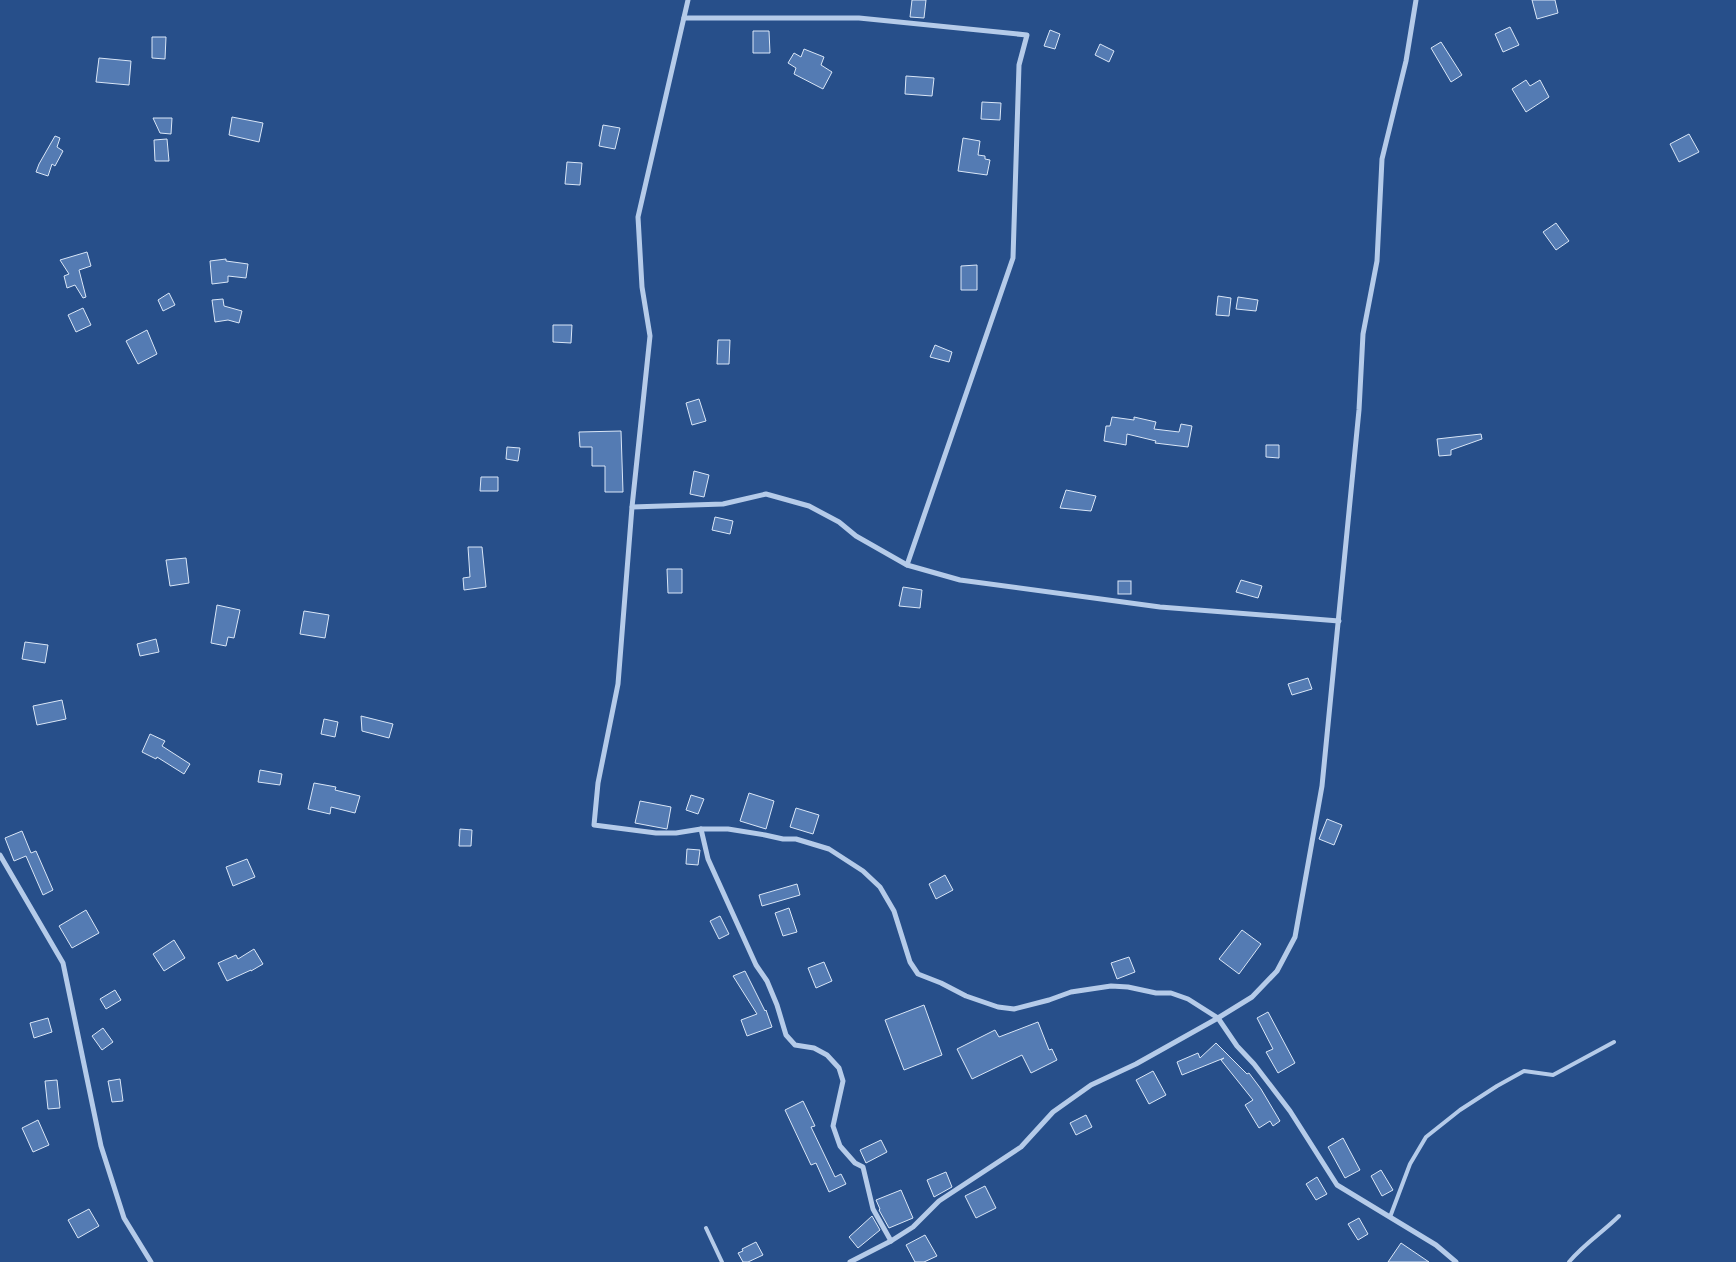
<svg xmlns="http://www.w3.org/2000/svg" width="1736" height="1262" viewBox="0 0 1736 1262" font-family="Overpass,sans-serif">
<rect width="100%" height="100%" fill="#274f8a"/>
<g fill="#547bb3" stroke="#d9e6f7">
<polygon points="912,0 926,0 924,18 910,17"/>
<polygon points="1532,0 1555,0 1558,13 1537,19"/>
<polygon points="1510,27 1519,45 1503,52 1495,34"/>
<polygon points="1050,30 1060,34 1055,49 1044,46"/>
<polygon points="753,31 769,31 770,53 753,53"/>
<polygon points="152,37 166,37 165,59 152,58"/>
<polygon points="1441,42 1462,75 1451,82 1431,48"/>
<polygon points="1100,44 1114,51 1109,62 1095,55"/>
<polygon points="804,49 824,57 821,65 832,72 823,89 794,74 796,68 788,63 794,53 801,57"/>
<polygon points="99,58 131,61 129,85 96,82"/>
<polygon points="906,76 934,78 932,96 905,94"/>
<polygon points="1526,80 1530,86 1540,80 1549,97 1526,112 1512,89"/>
<polygon points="982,102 1001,103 1000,120 981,119"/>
<polygon points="232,117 263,123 259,142 229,135"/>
<polygon points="153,118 172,118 171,134 160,133"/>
<polygon points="603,125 620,128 615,149 599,146"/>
<polygon points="1689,134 1699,152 1679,162 1670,144"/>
<polygon points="55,136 60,138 57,147 63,151 55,166 52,164 48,176 36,172 39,164"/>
<polygon points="963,138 980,141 978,155 985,156 985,159 990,160 987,175 958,171"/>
<polygon points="167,139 169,161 155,161 154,140"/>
<polygon points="567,162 582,163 580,185 565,184"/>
<polygon points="1556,223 1569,241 1556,250 1543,232"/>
<polygon points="87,252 91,266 79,270 86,297 83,298 75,285 67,288 64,276 69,274 60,260"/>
<polygon points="226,259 226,261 248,264 246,278 228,276 228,282 212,284 210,261"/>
<polygon points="977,265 977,290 961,290 961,266"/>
<polygon points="169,293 175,305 163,311 158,300"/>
<polygon points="1218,296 1231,298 1229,316 1216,315"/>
<polygon points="1238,297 1258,300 1256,311 1236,309"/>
<polygon points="223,299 224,306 242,311 239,323 228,320 215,322 212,300"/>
<polygon points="83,308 91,325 76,332 68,315"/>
<polygon points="553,325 572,325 571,343 553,342"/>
<polygon points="147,330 157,354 138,364 126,341"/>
<polygon points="718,340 730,340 729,364 717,364"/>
<polygon points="935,345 952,352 949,362 930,357"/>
<polygon points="699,399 706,421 692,425 686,403"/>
<polygon points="1112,417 1134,420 1134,417 1156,422 1154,429 1179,432 1181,424 1192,426 1188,447 1155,443 1156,441 1127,434 1126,445 1104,441 1106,426 1110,426"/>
<polygon points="621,431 623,492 605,492 605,466 592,466 592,447 580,447 579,432"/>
<polygon points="1481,434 1482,439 1451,450 1451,455 1439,456 1437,439"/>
<polygon points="1266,445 1279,445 1279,458 1266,457"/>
<polygon points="507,447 520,448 518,461 506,459"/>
<polygon points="694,471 709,475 704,497 690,494"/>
<polygon points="481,477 498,477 498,491 480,491"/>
<polygon points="1066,490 1096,496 1091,511 1060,508"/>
<polygon points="715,517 733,521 730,534 712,530"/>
<polygon points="468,547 482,547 486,587 464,590 463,578 470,577"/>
<polygon points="186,558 189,583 170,586 166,560"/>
<polygon points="667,569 682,569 682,593 668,593"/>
<polygon points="1241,580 1262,586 1258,598 1236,592"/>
<rect x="1118" y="581" width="13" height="13"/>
<polygon points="903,587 922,590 920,608 899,606"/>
<polygon points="217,605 240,610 234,638 228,637 226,646 211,643"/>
<polygon points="304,611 329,615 325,638 300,634"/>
<polygon points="156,639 159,652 140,656 137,644"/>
<polygon points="25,642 48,645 45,663 22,659"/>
<polygon points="1308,678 1312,689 1292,695 1288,684"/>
<polygon points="62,700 66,719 37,725 33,706"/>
<polygon points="361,716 393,724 389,738 362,731"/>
<polygon points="324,719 338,722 335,737 321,734"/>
<polygon points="150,734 165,741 162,746 190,764 184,774 157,757 156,759 142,752"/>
<polygon points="260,770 282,774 280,785 258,782"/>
<polygon points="314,783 336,787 335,790 360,796 355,813 331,807 330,814 308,809"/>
<polygon points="749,793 774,801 766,829 740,821"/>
<polygon points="691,795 704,799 698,814 686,810"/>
<polygon points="640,801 671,807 667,829 635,823"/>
<polygon points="796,808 819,815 813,834 790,827"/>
<polygon points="1327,819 1342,825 1334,845 1319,839"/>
<polygon points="460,829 472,830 471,846 459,846"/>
<polygon points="22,831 31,853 36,851 53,890 43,895 26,856 14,861 5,838"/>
<polygon points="687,849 700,850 698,865 686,864"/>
<polygon points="247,859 255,877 233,886 226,867"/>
<polygon points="945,875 953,890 936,899 929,884"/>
<polygon points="797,884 800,895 762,906 759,895"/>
<polygon points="789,908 797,932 783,936 775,913"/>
<polygon points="86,910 99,933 72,948 59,926"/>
<polygon points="720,916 729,934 719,939 710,921"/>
<polygon points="1242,930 1261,944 1239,974 1219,959"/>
<polygon points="174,940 185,958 164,971 153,954"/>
<polygon points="254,949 263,964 251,971 251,970 227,981 218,963 236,955 238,959"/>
<polygon points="1129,957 1135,972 1117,979 1111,963"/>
<polygon points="824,962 832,981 816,988 808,968"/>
<polygon points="745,971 765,1011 766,1010 772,1027 747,1036 741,1020 757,1014 733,976"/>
<polygon points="115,990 121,1000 106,1009 100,999"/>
<polygon points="924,1005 942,1055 904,1070 885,1020"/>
<polygon points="1268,1012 1295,1063 1278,1073 1266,1052 1273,1049 1257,1018"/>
<polygon points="48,1018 52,1032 34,1038 30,1023"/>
<polygon points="1038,1022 1049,1050 1052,1049 1057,1060 1031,1073 1022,1055 972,1079 957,1049 995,1030 999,1037"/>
<polygon points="103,1028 113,1042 102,1050 92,1036"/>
<polygon points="1216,1043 1247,1074 1249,1073 1261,1089 1280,1121 1273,1126 1270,1121 1259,1128 1245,1105 1253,1100 1221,1060 1224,1058 1182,1075 1177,1062 1198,1053 1200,1058"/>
<polygon points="1153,1071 1166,1095 1149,1104 1136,1080"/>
<polygon points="120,1079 123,1101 112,1102 108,1081"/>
<polygon points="57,1080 60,1108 48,1109 45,1081"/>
<polygon points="803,1101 815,1126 811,1127 835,1177 841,1174 846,1184 829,1192 816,1163 811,1165 785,1110"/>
<polygon points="1086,1115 1092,1127 1076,1135 1070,1123"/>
<polygon points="38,1120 49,1145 33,1152 22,1128"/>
<polygon points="1343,1138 1360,1170 1345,1178 1328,1147"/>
<polygon points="881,1140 887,1152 866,1163 860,1150"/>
<polygon points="1381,1170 1393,1190 1382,1196 1371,1176"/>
<polygon points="946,1172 952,1187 934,1197 927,1180"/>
<polygon points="1317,1177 1327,1194 1316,1200 1306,1184"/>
<polygon points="985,1186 996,1208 976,1218 965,1196"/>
<polygon points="901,1190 913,1218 889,1228 879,1210 880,1209 876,1200"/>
<polygon points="89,1209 99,1226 78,1238 68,1220"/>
<polygon points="872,1216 880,1230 858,1248 849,1237"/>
<polygon points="1359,1218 1368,1234 1358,1240 1348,1224"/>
<polygon points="925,1235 937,1256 924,1262 915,1262 906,1245"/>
<polygon points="756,1242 763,1255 748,1262 743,1262 738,1253 743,1251 742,1249"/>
<polygon points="1401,1243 1429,1262 1388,1262"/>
</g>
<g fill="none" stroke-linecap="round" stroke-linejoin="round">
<g stroke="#b5cbe9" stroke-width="4">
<polyline points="1390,1217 1410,1164 1426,1137 1460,1110 1497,1086 1524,1071 1553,1075 1614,1042"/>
<polyline points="706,1228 722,1262"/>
<path d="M1569,1262c15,-18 34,-30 50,-46"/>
</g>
<g stroke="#b5cbe9" stroke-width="5">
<polyline points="688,0 638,217 642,287 650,336 632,507 618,684 598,783 594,825 656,833 676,833 701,829 728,829 765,835 783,839 796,839 829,849 863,871 880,887 894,911 910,962 918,974 941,983 966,996 998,1007 1014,1009 1049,1000 1071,992 1111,986 1128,987 1156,993 1171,993 1188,999 1218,1018 1237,1046 1254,1064 1290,1111 1337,1185 1436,1245 1456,1262"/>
<polyline points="684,18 859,18 1027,35 1019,65 1013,258 907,565"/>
<polyline points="632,507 723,504 766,494 809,506 839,522 856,536 907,565 960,580 1160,607 1339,621"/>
<polyline points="701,829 708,859 756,965 767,981 777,1005 786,1035 795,1045 814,1048 827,1055 839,1068 843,1081 833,1126 840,1146 855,1163 863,1167 873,1209 891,1241"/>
<polyline points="0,855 63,963 101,1146 124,1218 151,1262"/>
<polyline points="850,1262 891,1241 913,1227 939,1201 1021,1147 1053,1112 1091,1085 1136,1064 1218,1018 1252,997 1277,971 1295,937 1322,786 1359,410 1363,334 1377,261 1382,159 1406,61 1416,0"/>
</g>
</g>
</svg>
